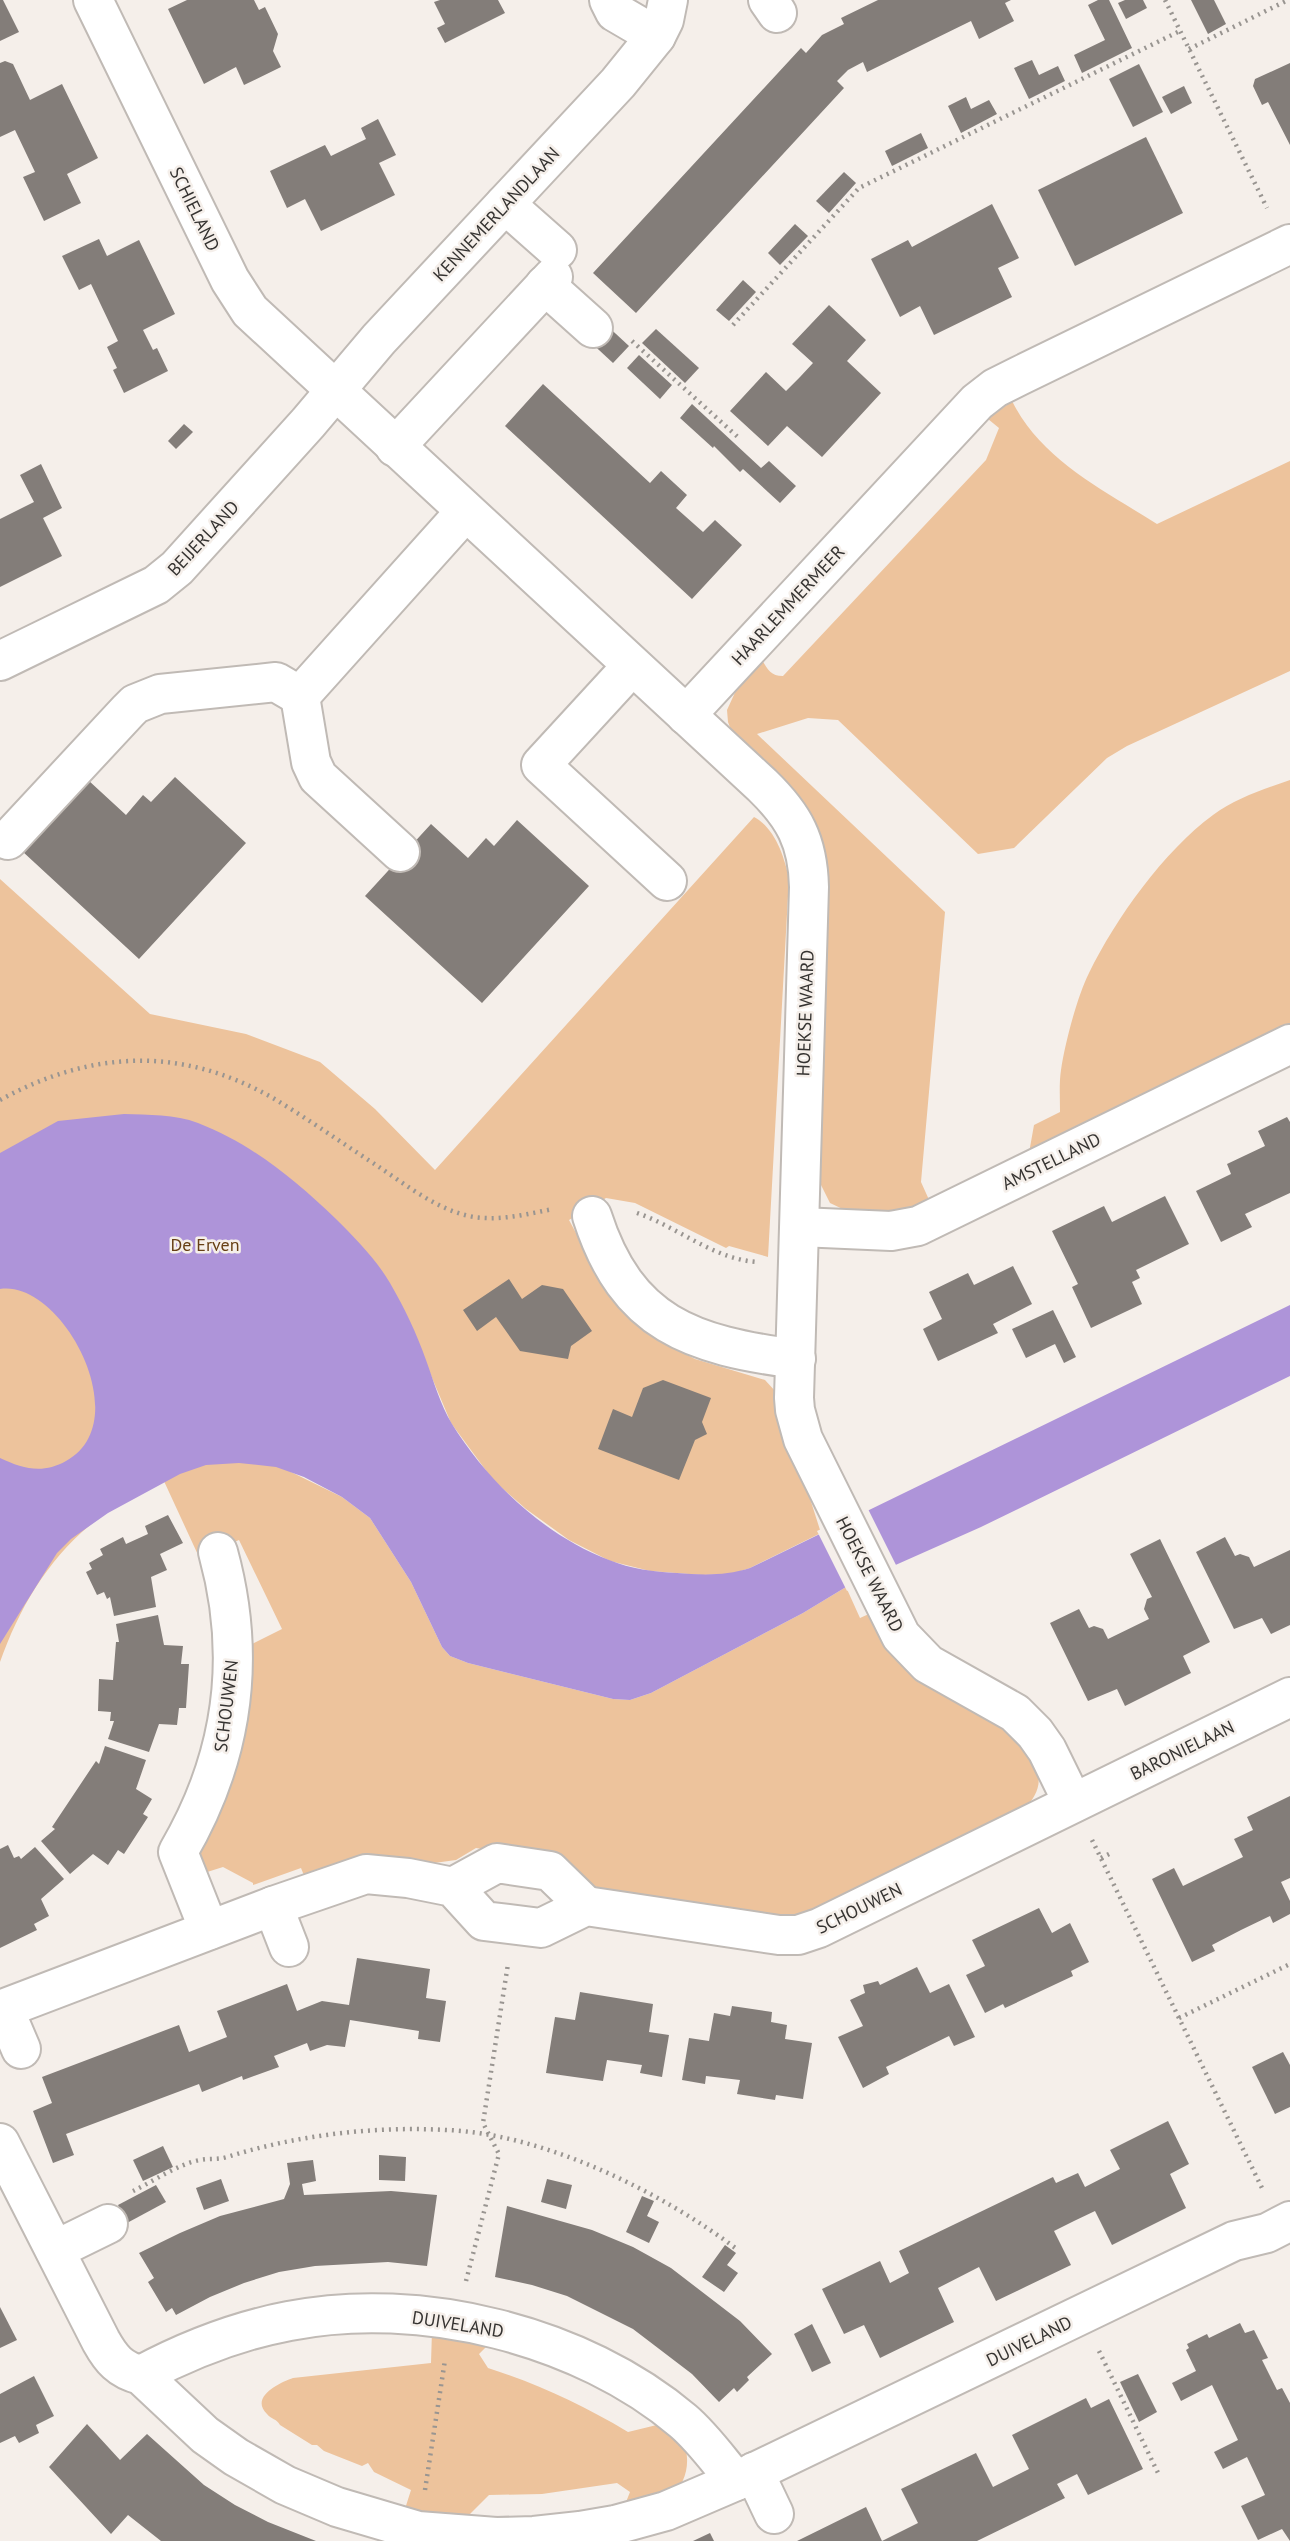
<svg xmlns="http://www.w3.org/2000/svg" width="1290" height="2541" viewBox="0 0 1290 2541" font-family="'PT Sans',sans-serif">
<rect width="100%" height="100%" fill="#f5efea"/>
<g fill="#edc39c">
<path d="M1012,401c29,59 93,90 145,123l133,-63v210l-163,75 -20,12 -93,90 -36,6 -140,-134 -30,-2 -51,16 188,178 -24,270 9,20 -21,10 -58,1 -21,-10 -11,-22 -1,-347 -7,-19 -79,-82 -4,-11 -1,-12 11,-24 24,-26c6,10 9,16 21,16l203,-216 13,-32 -11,-9z"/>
<path d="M1290,780v245l-261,128 5,-28 26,-13c0,-14 -1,-29 1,-42 4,-27 16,-73 28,-97 27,-55 75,-122 124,-158 23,-17 51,-26 77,-35z"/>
<path d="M754,817c21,11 30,39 35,61l-21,379 -39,-11 -3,2 -91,-45 -29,-5 -37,22 27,50 30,44 32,26 37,19 70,21 11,12 45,141 -71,35 -18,6 -30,1 -52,-4 -40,-10 -41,-21 -43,-31 -33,-29 -42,-57 -45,-107 -117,155 53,26 28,21 41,64 31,65 8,9 18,7 145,36 17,1 21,-7 152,-80 43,-26 14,31 11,-5c37,32 156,119 167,161 3,13 -4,25 -13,34l-218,108 -15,3 -187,-28 -12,-6 -29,-23 -88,-14 -20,12 -22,3 -18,-1 -111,16 -4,-10 -48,17v-2l-30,-16 -19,6 -5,-22 49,-205 34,-17 -43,-89 -40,17 -36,-78c-24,15 -52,28 -73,46 -44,37 -71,84 -90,137v-783l150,135 96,20 74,28 55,47 60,61z"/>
<path d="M432,2331l57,13 -10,10 9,14c52,17 93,36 140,64l37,-9c5,5 12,10 16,16 11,15 7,47 -11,55 -12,6 -31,6 -44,8l4,-10 -13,-9 -75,11 -53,1 -27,27 -58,-10 7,-22 -37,-18 -6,-9 -6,3 -38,-15 -7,-6h-5l-32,-20c-4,-7 -8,-5 -13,-11 -18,-17 14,-32 26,-36l138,-15z"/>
</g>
<path fill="#ae94d9" d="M124,1114c24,1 51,0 74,9 54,21 96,56 138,96 19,19 40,40 54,64 14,24 27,51 36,77 8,22 14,44 26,64 36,58 92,111 157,136 22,9 45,12 68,13 25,2 48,3 73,-5l540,-263v71l-309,151 -135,60 -43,26 -152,80 -21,7 -17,-1 -145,-36 -18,-7 -8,-9 -31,-65 -41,-64 -28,-21 -38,-20 -28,-10 -37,-4 -33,2 -26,9 -72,39 -37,26 -14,14 -57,91v-186c23,11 43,16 66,3 72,-39 -4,-182 -66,-172v-136l58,-32z"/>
<polygon fill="#f5efea" points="867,1507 897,1567 847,1591 817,1531"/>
<g fill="#837d79">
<polygon points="0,0 3,0 19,32 0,41"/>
<polygon points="187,0 254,0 259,10 265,7 278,34 273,51 281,67 244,85 236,67 204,84 168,9"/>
<polygon points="440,0 498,0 505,13 445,43 437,28 445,24 434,2"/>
<polygon points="878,0 1011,0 1005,3 1014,21 979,39 971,21 867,72 863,62 848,70 837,81 844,88 636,313 593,273 801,48 806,53 822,35 844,24 841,18"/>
<polygon points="1098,0 1109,0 1132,48 1082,73 1074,55 1105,40 1088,5"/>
<polygon points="1125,0 1143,0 1147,8 1126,19 1118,3"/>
<polygon points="1191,0 1214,0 1226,24 1208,34"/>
<polygon points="1032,60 1039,75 1058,66 1065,81 1029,99 1014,68"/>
<polygon points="5,61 13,64 30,100 62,84 98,158 67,174 81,203 44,221 23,177 35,172 15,130 0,137 0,63"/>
<polygon points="1290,63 1290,145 1268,102 1262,105 1253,86 1255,79"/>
<polygon points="1139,64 1163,112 1133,127 1109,79"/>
<polygon points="1184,86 1192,103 1171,114 1162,97"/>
<polygon points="966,97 971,109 989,100 997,114 961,133 948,106"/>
<polygon points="378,119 396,155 379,163 395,195 321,231 305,199 287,208 270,171 325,145 331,156 366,139 361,128"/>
<polygon points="921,133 928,148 892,166 885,151"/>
<polygon points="1146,137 1183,213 1075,266 1038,190"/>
<polygon points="844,172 856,183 829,213 816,201"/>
<polygon points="992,204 1019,258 998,268 1012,297 934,335 920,306 900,317 871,259 908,240 912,247"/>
<polygon points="795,224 808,236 780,265 768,253"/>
<polygon points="99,239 107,256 139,240 175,314 143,330 153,350 157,348 168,371 124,393 113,370 117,368 107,347 118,341 91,284 79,290 62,256"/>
<polygon points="743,280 756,292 729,321 716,310"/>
<polygon points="829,305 866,340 847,361 881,393 822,457 787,426 768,446 730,411 766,372 786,391 800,377 813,363 792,344"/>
<polygon points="602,321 629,346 613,363 586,338"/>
<polygon points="656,329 699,368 685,383 642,343"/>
<polygon points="639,355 672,385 660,399 627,368"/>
<polygon points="543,384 650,483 661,471 687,495 676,508 703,532 715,520 742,545 692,599 505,426"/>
<polygon points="692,404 761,468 769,461 796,486 780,503 743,469 740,472 714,446 713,448 680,418"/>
<polygon points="184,424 193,432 176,449 168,441"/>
<polygon points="41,464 62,508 43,518 62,556 0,587 0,519 34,502 20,475"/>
<polygon points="175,777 246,843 139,959 22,851 88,780 126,815 143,795 151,802"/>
<polygon points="517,820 589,886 482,1003 365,896 431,824 468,858 486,838 494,846"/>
<polygon points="1287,1117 1290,1122 1290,1193 1245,1214 1252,1227 1221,1242 1196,1191 1231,1174 1227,1164 1265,1146 1258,1131"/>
<polygon points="1165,1196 1189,1244 1136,1270 1140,1278 1132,1282 1142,1304 1091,1328 1072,1287 1078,1284 1052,1231 1104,1206 1112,1222"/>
<polygon points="1013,1266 1032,1304 993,1324 998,1333 938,1361 923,1329 942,1319 929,1292 968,1273 974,1285"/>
<polygon points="509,1279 522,1299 542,1285 563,1289 592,1331 571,1346 568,1359 520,1351 496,1317 477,1331 463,1310"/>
<polygon points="1053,1310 1076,1357 1064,1363 1055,1344 1026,1358 1012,1329"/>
<polygon points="663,1380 711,1398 702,1422 707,1434 695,1440 679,1480 598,1449 613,1409 632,1417 643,1388"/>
<polygon points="168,1515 183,1543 160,1554 167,1570 151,1577 156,1607 114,1616 110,1597 107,1599 104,1592 97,1595 86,1572 92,1569 89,1563 103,1555 100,1549 123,1537 126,1544 148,1534 145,1526"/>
<polygon points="1225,1537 1235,1556 1240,1554 1249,1557 1254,1567 1290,1550 1290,1625 1271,1634 1262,1618 1234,1629 1196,1552"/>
<polygon points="1160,1539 1210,1642 1183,1656 1191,1673 1125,1706 1117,1689 1088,1701 1050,1623 1079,1609 1089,1628 1094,1626 1103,1629 1108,1639 1149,1619 1144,1609 1147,1599 1152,1597 1130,1554"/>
<polygon points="158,1615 164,1645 183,1646 181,1664 189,1664 186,1708 179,1708 177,1725 159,1724 149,1752 108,1739 114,1721 110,1721 111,1712 98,1711 99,1679 113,1680 116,1642 119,1642 116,1624"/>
<polygon points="105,1746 146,1760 136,1789 152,1799 143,1814 148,1817 124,1854 118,1850 108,1865 93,1854 70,1874 41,1841 55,1829 52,1827 96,1761 99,1764"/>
<polygon points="1290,1796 1290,1878 1281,1882 1290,1901 1290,1914 1273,1923 1270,1916 1241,1930 1212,1945 1215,1951 1192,1962 1152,1879 1174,1868 1183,1886 1243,1857 1234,1839 1253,1830 1247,1817"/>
<polygon points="8,1845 14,1858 19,1856 21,1859 35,1847 64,1879 41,1899 49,1916 34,1924 37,1930 0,1948 0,1849"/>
<polygon points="1039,1908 1052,1933 1070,1923 1089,1962 1071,1971 1073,1976 1005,2008 1003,2004 985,2013 966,1975 985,1966 972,1940"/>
<polygon points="357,1958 430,1969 426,1998 446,2001 440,2042 418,2039 419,2031 350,2020 345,2047 327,2045 310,2051 307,2043 274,2056 279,2067 243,2080 242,2076 202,2092 199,2084 66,2134 74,2155 53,2163 33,2111 52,2103 42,2077 179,2025 189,2052 227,2037 217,2011 287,1984 297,2011 322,2001 349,2005"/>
<polygon points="917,1967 930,1993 949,1984 975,2037 954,2046 949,2036 886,2067 889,2074 863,2088 838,2037 863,2026 850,2000 865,1993 863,1985 878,1981 880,1985"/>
<polygon points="580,1992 653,2004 649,2032 669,2035 662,2077 640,2073 642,2065 607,2060 603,2081 546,2073 555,2017 575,2020"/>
<polygon points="732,2006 772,2012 771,2022 787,2025 785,2039 812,2043 803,2099 776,2095 775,2100 737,2094 740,2080 706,2076 705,2084 682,2080 689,2038 709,2041 714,2013 730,2016"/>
<polygon points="1283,2052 1290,2065 1290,2107 1275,2114 1252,2067"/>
<polygon points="1168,2121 1189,2164 1170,2174 1186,2208 1112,2245 1095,2211 1074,2221 1054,2231 1071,2265 996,2301 979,2267 938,2288 954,2322 880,2358 864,2325 844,2334 822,2289 880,2261 890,2283 909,2273 899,2251 1053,2177 1056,2183 1078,2173 1085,2187 1120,2169 1110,2150"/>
<polygon points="163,2146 173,2167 143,2181 133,2160"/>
<polygon points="379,2155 406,2157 405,2181 379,2180"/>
<polygon points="313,2160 316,2181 302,2184 304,2195 391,2191 437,2195 427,2266 388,2262 315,2266 279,2272 244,2283 210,2297 176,2315 172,2308 166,2312 148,2282 154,2278 139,2253 180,2233 220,2216 284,2199 290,2184 287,2163"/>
<polygon points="221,2179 229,2201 204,2210 196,2188"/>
<polygon points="547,2179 572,2185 566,2209 541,2202"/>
<polygon points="156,2185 166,2202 127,2223 118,2205"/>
<polygon points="642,2196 654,2201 647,2216 659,2222 649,2243 626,2232"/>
<polygon points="507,2206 592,2230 633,2247 671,2268 740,2321 772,2354 747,2377 749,2380 737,2392 734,2388 719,2402 692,2374 633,2329 567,2296 532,2285 495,2277"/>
<polygon points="725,2245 736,2253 727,2265 738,2273 724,2292 702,2277"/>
<polygon points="0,2307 17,2340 0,2348"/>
<polygon points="1240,2323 1245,2333 1254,2330 1268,2358 1262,2360 1277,2390 1282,2388 1290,2403 1290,2541 1282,2529 1258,2540 1241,2506 1265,2495 1247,2457 1223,2469 1214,2452 1238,2440 1212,2385 1181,2401 1172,2383 1196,2371 1186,2350 1189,2348 1187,2344 1207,2334 1209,2338"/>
<polygon points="812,2324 831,2363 812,2372 794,2334"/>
<polygon points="1138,2374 1157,2412 1139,2422 1120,2382"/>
<polygon points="34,2376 54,2416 36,2425 39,2433 19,2443 15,2436 0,2443 0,2394"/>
<polygon points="1086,2398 1091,2408 1109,2399 1143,2469 1088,2495 1077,2474 1057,2484 1065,2498 977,2541 797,2541 866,2507 882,2541 918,2523 901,2489 976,2453 993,2487 1029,2469 1012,2435"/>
<polygon points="87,2424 120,2460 147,2434 204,2485 235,2505 268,2522 316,2541 161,2541 128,2515 111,2534 49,2467"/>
<polygon points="710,2533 714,2541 693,2541"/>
</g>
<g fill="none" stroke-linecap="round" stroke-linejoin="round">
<g stroke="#c0bab5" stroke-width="42">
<g id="minor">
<path d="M93,0l137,280 20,31 512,474c32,31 46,56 47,102l-15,511 1,12 8,29 98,197 27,28 87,49 20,20 12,17 26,53"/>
<polyline points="609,0 615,12 656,36"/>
<polyline points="768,0 777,13"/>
<polyline points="505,204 557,250"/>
<polyline points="545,285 593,328"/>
<polyline points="395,447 553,277"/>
<polyline points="0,661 156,585 177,568 308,423 379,339 618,83 656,36 664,20 668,0"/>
<polyline points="632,666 541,765 667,881"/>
<polyline points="300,696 311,762 318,777 400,852"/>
<polyline points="686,715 977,402 995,388 1019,376 1290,244"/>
<polyline points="8,840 128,711 135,704 160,694 276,682 300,696 465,512"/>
<path d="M592,1216c35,109 100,129 204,143"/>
<polyline points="800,1227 891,1231 918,1226 1290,1044"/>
<polyline points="453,1887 497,1863 550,1871 586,1906"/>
<polyline points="273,1906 289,1947"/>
<path d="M209,1930l-31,-78c55,-94 69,-195 40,-300"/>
<polyline points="4,2009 21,2049"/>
<polyline points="0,2010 273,1906 366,1874 408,1878 453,1887 484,1921 541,1928 586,1906 779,1935 798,1935 819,1928 1290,1697"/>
<path d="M0,2143l101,198c10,18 19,29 40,34l64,60 31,22 49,28 52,22 81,24 78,6 38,-1 46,-5 35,-6 51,-14 70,-30 498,-240 33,-8 23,-12"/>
<polyline points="55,2250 108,2224"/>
<path d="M141,2375c47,-25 95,-44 148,-54 131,-26 293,14 394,100 20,17 36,40 53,60"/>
<polyline points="754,2472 774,2514"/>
</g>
</g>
<g stroke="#999591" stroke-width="4.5" stroke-dasharray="2 5" stroke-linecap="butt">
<polyline points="1165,0 1267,208"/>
<polyline points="1189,49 1288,0"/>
<polyline points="733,325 859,188 1180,31"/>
<polyline points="632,341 740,439"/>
<path d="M0,1100c92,-50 181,-54 273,-2 35,21 69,45 103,67 29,19 62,46 98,52 27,4 53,-3 79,-8"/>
<path d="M637,1213c41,14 76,46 120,49"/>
<polyline points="1092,1840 1262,2188"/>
<polyline points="1101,1858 1111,1853"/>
<polyline points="1179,2018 1290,1964"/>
<path d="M133,2191c21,-10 45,-27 67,-31 10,-2 17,0 27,-3 71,-22 145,-31 220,-27 97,4 215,62 291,120"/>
<polyline points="466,2281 499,2154 483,2123 508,1964"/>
<polyline points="1099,2351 1160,2477"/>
<polyline points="425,2490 445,2360"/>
</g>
<use href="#minor" stroke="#fff" stroke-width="38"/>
</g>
<g text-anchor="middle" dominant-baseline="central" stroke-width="5" stroke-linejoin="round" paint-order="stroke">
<g font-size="18" fill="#353331" stroke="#f5efea">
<text transform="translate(195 209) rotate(64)">SCHIELAND</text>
<text transform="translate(496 214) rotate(-47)">KENNEMERLANDLAAN</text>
<text transform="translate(203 538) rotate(-47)">BEIJERLAND</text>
<text transform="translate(788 605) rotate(-47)">HAARLEMMERMEER</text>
<text transform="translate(805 1013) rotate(-88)">HOEKSE WAARD</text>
<text transform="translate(1051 1161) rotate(-26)">AMSTELLAND</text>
<text transform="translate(870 1574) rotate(63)">HOEKSE WAARD</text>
<text transform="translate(226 1706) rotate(-83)">SCHOUWEN</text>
<text transform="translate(1182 1750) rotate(-26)">BARONIELAAN</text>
<text transform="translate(859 1908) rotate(-26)">SCHOUWEN</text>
<text transform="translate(458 2324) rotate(9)">DUIVELAND</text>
<text transform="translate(1029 2341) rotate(-26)">DUIVELAND</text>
</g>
<g font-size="18" fill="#673f14" stroke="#f5efea">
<text x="205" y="1244">De Erven</text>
</g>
</g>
</svg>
